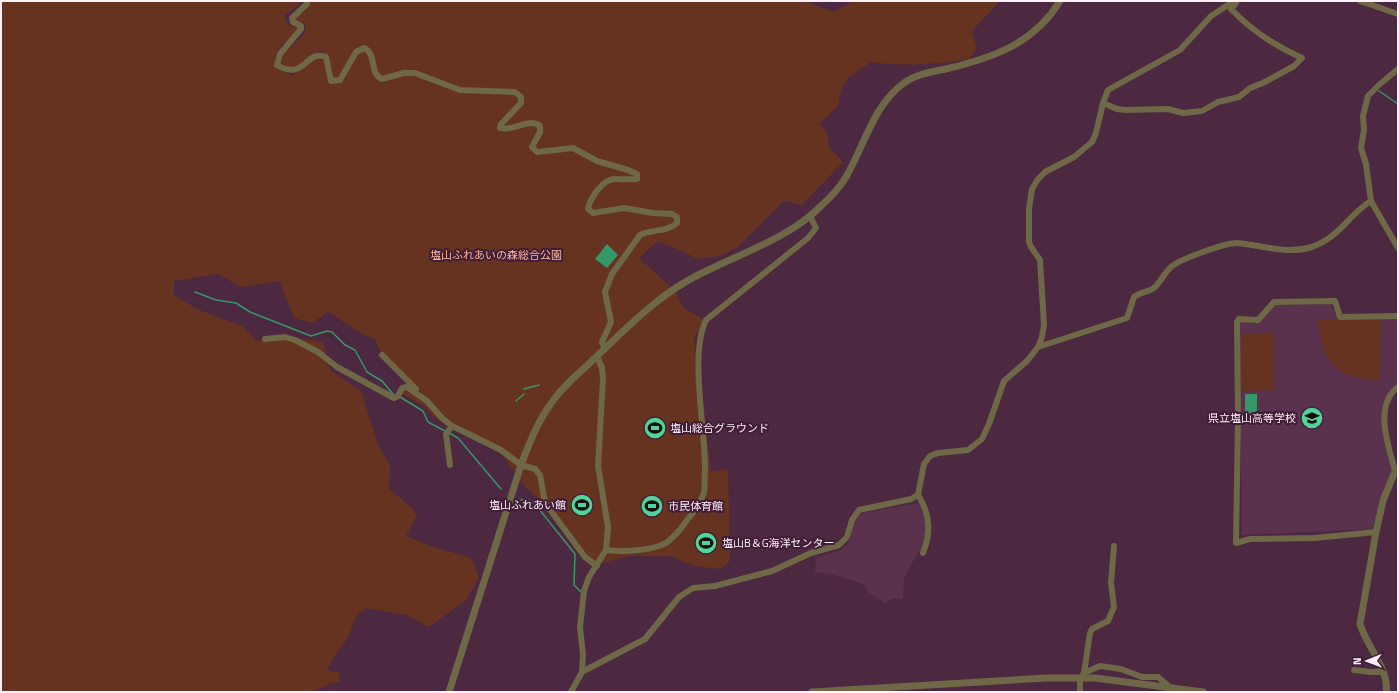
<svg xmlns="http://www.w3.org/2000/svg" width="1399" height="693" viewBox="0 0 1399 693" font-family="'Titillium Web','Noto Sans JP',sans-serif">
<rect width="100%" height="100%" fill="#4c2841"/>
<g fill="#5b324e">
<polygon points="1330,304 1339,320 1398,318 1398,380 1383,403 1384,433 1392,467 1372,529 1242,535 1239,325 1240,322 1259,322 1272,306 1276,305"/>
<polygon points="919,503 926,518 925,536 922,548 916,556 904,578 903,600 893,598 885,603 868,592 863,584 835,575 815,572 816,557 839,551 844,547 849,542 853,525 860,515 867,512"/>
</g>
<g fill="#663320">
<path d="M1,1h298v4l-14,10v6l4,4 10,4c-6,6 -17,15 -21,21 -8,12 1,23 14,25l22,-16 7,-2 3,5 4,-6 -6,-5 -6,1 -23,17 -11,-5 1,-10 22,-21v-10l-10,-2 -1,-3 14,-17h497l29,11 19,-11h147l-28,30 5,17 -7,11c-33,5 -66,8 -99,3l-22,15 -8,13 -3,16 -18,17 7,11 3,14 13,14 -41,43 -18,-4 -46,46 -18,9 -22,3 -27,-13 -14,-4 -18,16 37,34 7,15 21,13 -10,18 17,134 17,-3 2,92 -10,8 -25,-3 -25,-10h-41l-26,7 -18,-6 -41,-54 -19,-16 -22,-31 -52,-34 -69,-67 -7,-16 -11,-4 -36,-23 -16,11 -18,-5 -15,-37 -38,6 -23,-13 -44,7v14l25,15 43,16 15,15 22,-6 44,7 7,28 31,21 17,53 12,21 -1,24 21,17 7,9 -11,21 22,9 43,13 8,19 -12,22 -38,28 -22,-12 -41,-7c-17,12 -10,17 -19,31 -8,12 -15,18 -20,32l12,1 1,10 -9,1 -17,9h-313z"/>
<path d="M1381,319l-1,61c-41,0 -60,-19 -62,-60z"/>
<polygon points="1241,334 1273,334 1273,390 1241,391"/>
<polygon points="402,388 413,391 450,428 434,417 425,407 400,392"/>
</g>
<g fill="#36976a">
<polygon points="607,244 618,255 607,268 595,259"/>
<rect x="1245" y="394" width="12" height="20"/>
</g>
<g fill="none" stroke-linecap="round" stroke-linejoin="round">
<g stroke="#36976a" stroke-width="1.5">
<polyline points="1379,91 1398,104"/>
<polyline points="195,292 216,300 236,303 250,312 311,336 327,331 332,332 345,345 355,350 367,372 382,381 393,394"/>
<polyline points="524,389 539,385"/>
<polyline points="400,397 423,411 428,422 445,431"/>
<polyline points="516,401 524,394"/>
<polyline points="449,433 458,438 501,489"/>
<polyline points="521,500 526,499 535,504 575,554 574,585 582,593"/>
</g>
<g stroke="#6e6846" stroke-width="6">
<path d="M307,1v3l-15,14 1,4 8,4v3l-21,25 -3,11c28,17 29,-17 49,-8l5,24 9,-1 16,-28 8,-4c13,5 5,26 18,31l22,-6h11l45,17 55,2 6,5v6l-20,21 -1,4c13,4 28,-11 40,-2v6l-8,15 5,5 36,-4 24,13 31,9 9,4v5c-22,2 -26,-6 -41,13 -4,6 -7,10 -8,17l5,4 31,-5 29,5 19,1 5,3v6c-9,9 -25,6 -37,12l-28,39 -7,18 6,30 -9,20 3,7"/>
<polyline points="1360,1 1398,14"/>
<polyline points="1398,69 1380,84 1368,96 1363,116 1364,130 1361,148 1366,164 1371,201 1398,248"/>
<path d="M1103,103l14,6 8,1 43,-1 15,4 19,-2 16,-9 21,-5 11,-9 13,-5 31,-17 8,-8c-27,-12 -50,-27 -71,-49l5,-6"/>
<polyline points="265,339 285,337 295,340 318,352 337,367 394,398 398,396 402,388 407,387 427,401 442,418 452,426 501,450 521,465 535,469 540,475 545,503 585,557 597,566"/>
<path d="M1038,347l89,-29 7,-21c6,-5 14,-5 20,-9 7,-6 10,-15 17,-21 9,-8 54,-24 66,-24 26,2 48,12 75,4 28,-10 36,-32 59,-46"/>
<polyline points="382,355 416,389"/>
<polyline points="450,465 446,434 452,426"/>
<path d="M1395,471c-6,-24 -22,-65 3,-84"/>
<path d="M918,495c12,18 13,38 5,58"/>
<polyline points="1376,532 1315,538 1250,539 1236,543 1238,419 1237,322 1239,319 1258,320 1274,302 1335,301 1340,317 1398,316"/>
<path d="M606,550c16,2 46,1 60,-7 7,-5 14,-13 19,-20 6,-8 15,-18 18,-28 3,-6 1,-17 2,-24 1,-40 -16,-117 1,-151l102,-82 8,-10 -6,-12"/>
<polyline points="1354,670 1371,672 1384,672"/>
<polyline points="582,672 645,639 679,597 693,588 715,586 772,571 811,553 839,545 847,537 852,520 859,510 911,499 918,495 924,464 930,456 938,453 968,450 982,439 989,424 1004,381 1027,361 1038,347 1042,337 1044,325 1040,260 1031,247 1029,242 1029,209 1032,189 1038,179 1045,172 1074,157 1092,142 1096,133 1103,103 1108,90 1180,50 1211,16 1234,1"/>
<polyline points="1084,673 1090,633 1092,629 1108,621 1114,607 1111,583 1114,546"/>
<polyline points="571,692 582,672 583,655 580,627 584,591 589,577 606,550 608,527 598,466 603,379 602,368 597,356"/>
<polyline points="1080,692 1080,679 1084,673 1100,666 1121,669 1142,677 1158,677 1171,688"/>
</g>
<g stroke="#6e6846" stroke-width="7">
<path d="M449,692l72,-227c8,-21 16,-42 29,-60 12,-19 31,-33 46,-48 33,-31 63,-63 104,-83 41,-21 90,-36 122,-69 9,-8 18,-18 24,-28 18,-31 28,-73 58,-94 12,-9 27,-11 42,-14 46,-11 88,-25 114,-68"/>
<polyline points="812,692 1046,678 1095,678 1203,692"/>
<path d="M1386,692c4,-21 -20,-47 -26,-68l16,-92 7,-31 12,-30h3"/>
</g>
</g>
<defs>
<g id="school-disc" transform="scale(1.15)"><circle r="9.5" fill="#52d397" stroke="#411e36"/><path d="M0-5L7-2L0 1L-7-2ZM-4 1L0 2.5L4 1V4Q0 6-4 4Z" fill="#111"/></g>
<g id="stadium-disc" transform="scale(1.15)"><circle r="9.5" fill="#52d397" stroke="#411e36"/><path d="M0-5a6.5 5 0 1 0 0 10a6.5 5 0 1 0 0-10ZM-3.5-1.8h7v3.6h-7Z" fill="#111"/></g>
</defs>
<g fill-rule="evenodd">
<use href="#school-disc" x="1312" y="418"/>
<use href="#stadium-disc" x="655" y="428"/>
<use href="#stadium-disc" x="582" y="505"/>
<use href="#stadium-disc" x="652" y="506"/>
<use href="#stadium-disc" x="706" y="543"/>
</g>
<g text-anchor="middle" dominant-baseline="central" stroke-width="4" stroke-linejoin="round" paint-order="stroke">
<g font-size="11" fill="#f9b69e" stroke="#411e36">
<text x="496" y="255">塩山ふれあいの森総合公園</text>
</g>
<g font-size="11" fill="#fff0f9" stroke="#411e36" text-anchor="start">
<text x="1296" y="418" text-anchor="end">県立塩山高等学校</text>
<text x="670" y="428">塩山総合グラウンド</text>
<text x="566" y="505" text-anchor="end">塩山ふれあい館</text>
<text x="668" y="506">市民体育館</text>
<text x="722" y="543">塩山B＆G海洋センター</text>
</g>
</g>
<rect width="1399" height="693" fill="none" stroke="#fff0f9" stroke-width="4"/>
<g transform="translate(1367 661) rotate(269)" stroke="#411e36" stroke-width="3" paint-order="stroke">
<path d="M0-3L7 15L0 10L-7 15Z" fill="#fff0f9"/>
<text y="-6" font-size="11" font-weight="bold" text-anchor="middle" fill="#fff0f9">N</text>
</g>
</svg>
